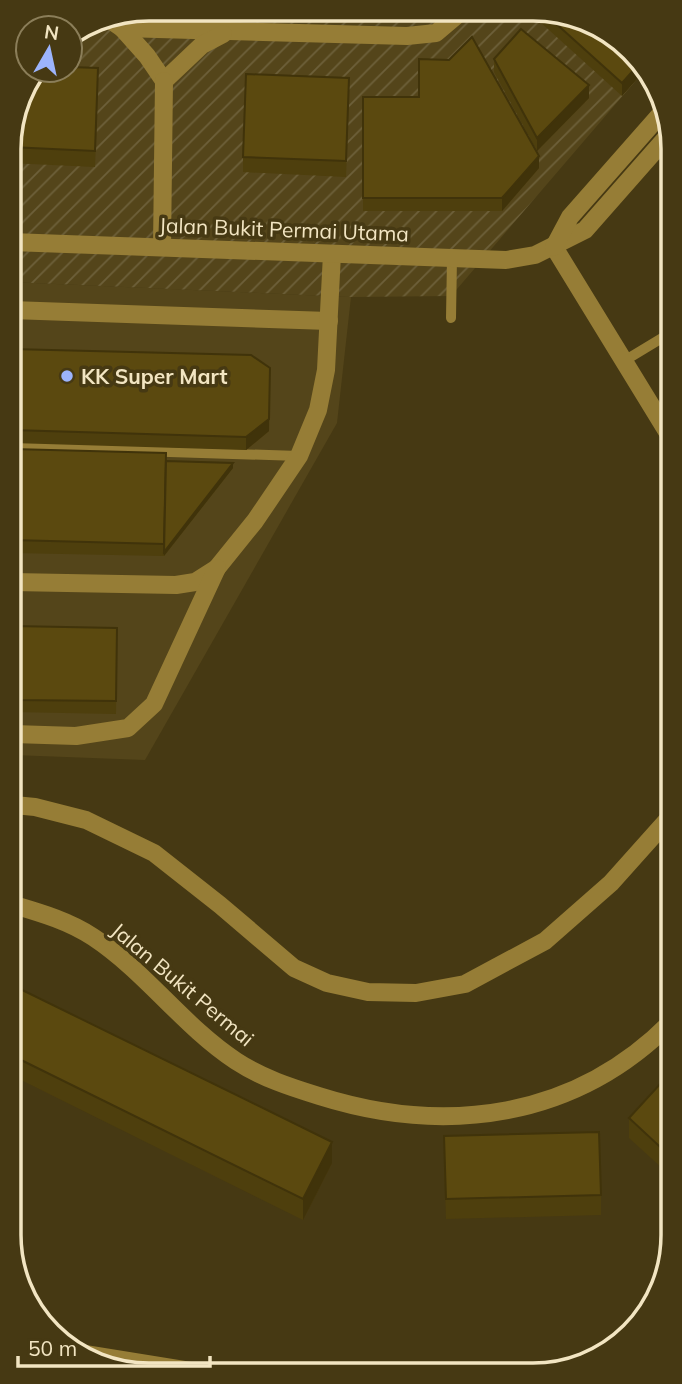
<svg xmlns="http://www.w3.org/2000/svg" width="682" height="1384" viewBox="0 0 682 1384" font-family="Mulish,sans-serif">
<defs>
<pattern id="industrial-furrows" width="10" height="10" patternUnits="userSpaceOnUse" patternTransform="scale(1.75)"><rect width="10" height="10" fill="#54451a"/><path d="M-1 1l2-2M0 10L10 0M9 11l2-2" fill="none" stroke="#6d603a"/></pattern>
</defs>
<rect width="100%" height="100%" fill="#463913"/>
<polygon fill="#54451a" points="11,282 351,297 337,423 145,760 13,755"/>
<polygon fill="url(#industrial-furrows)" points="149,9 560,11 644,71 451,296 351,297 11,282 10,131 23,87 70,70 70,35 96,19"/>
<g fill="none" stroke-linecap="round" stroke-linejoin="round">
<g stroke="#967d36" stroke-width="10">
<polyline points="451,318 452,258"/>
<polyline points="624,361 667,335"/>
<polyline points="12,447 299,456"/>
<polyline points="73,1348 228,1373"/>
</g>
<g stroke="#967d36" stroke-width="18">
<polyline points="106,17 122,28 407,36 436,33 462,11"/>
<polyline points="122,28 147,56 164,81"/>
<polyline points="164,81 202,45 223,34"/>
<polyline points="162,247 164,81"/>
<polyline points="554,247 668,433"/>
<polyline points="11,310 329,321"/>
<polyline points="12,582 176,585 195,582 217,568 255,521 299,456 318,410 326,370 332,254"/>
<polyline points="13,734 76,736 128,728 154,704 217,568"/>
<polyline points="14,805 35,807 86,820 154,853 220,905 294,968 327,983 368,992 416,993 465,984 545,941 611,883 670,817"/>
<path d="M14,905c27,8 55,16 79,32 53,35 90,89 143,124 26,17 54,26 83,35 127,40 257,23 353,-75"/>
</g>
<g stroke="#967d36" stroke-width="18">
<polyline points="11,242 506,260 535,255 585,230 666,138"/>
<polyline points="554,247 570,217 666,108"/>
</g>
</g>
<g fill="#4e3f0d">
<polygon points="528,11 560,11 626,44 644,71 622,96"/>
<polygon points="494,59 589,98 537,151 494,72"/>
<polygon points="98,84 95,167 10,163 10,131"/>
<polygon points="349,94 346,177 243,172 243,157"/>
<polygon points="363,97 539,168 502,211 363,211"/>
<polygon points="11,349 269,431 246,450 12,443"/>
<polygon points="12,449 166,461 233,468 164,556 12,553"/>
<polygon points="13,626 117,628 116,714 13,712"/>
<polygon points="14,986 332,1163 303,1220 15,1077"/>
<polygon points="672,1071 673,1178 629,1138 629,1118"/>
<polygon points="444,1156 601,1195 601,1215 446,1219"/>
</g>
<g fill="#40330a">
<polygon points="639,64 644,71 622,96 622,83"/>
<polygon points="589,85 589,98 537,151 537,138"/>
<polygon points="539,156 539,168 502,211 502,198"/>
<polygon points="270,368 269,431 246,450 246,437"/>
<polygon points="166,453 164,552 233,463 233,468 164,556"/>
<polygon points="332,1142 332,1163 303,1220 303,1199"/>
</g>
<g fill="#5b490f" stroke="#40330a" stroke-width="2">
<polygon points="542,11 560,11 626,44 639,64 622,83"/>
<polygon points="521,29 589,85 537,138 494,59"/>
<polygon points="472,37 539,156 502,198 363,198 363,97 419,97 419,59 449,60"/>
<polygon points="70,67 98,68 95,151 10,147 10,131 23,87 36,70 70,70"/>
<polygon points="246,74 349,78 346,161 243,157"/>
<polygon points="11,349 251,355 270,368 269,419 246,437 12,430"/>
<polygon points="12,449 166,453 164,544 12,540"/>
<polygon points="166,461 233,463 164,552"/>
<polygon points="13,626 117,628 116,701 13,700"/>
<polygon points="14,986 332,1142 303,1199 15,1057"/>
<polygon points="672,1071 672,1158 629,1118"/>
<polygon points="599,1132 601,1195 446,1199 444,1136"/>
</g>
<circle fill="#9cb4fd" stroke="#463913" stroke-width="2.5" cx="67" cy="376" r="7"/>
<g text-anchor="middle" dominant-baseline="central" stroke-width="7" stroke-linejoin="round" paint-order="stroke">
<g font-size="21" fill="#f2e5c2" stroke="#463913">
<text transform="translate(284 229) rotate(2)">Jalan Bukit Permai Utama</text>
<text transform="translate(183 984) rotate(40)">Jalan Bukit Permai</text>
</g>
<g font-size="21" font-weight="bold" fill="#f2e5c2" stroke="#463913" text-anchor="start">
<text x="81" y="376">KK Super Mart</text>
</g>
</g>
<path d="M0 0H682V1384H0ZM149 21H533A128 128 0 0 1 661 149V1235A128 128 0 0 1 533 1363H149A128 128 0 0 1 21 1235V149A128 128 0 0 1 149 21Z" fill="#463913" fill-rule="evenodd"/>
<path fill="none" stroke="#f2e5c2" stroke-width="3.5" d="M149 21H533A128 128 0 0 1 661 149V1235A128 128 0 0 1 533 1363H149A128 128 0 0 1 21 1235V149A128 128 0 0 1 149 21Z"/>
<g transform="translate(49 49) rotate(9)"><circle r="33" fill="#463913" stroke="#8b7e59" stroke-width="2"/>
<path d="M0-5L12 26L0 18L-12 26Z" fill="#9cb4fd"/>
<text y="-10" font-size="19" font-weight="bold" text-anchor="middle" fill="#f2e5c2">N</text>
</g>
<path d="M18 1356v10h192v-10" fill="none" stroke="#f2e5c2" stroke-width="3.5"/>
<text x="28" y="1356" font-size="21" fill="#f2e5c2" stroke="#463913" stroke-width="5" paint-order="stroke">50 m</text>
</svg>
